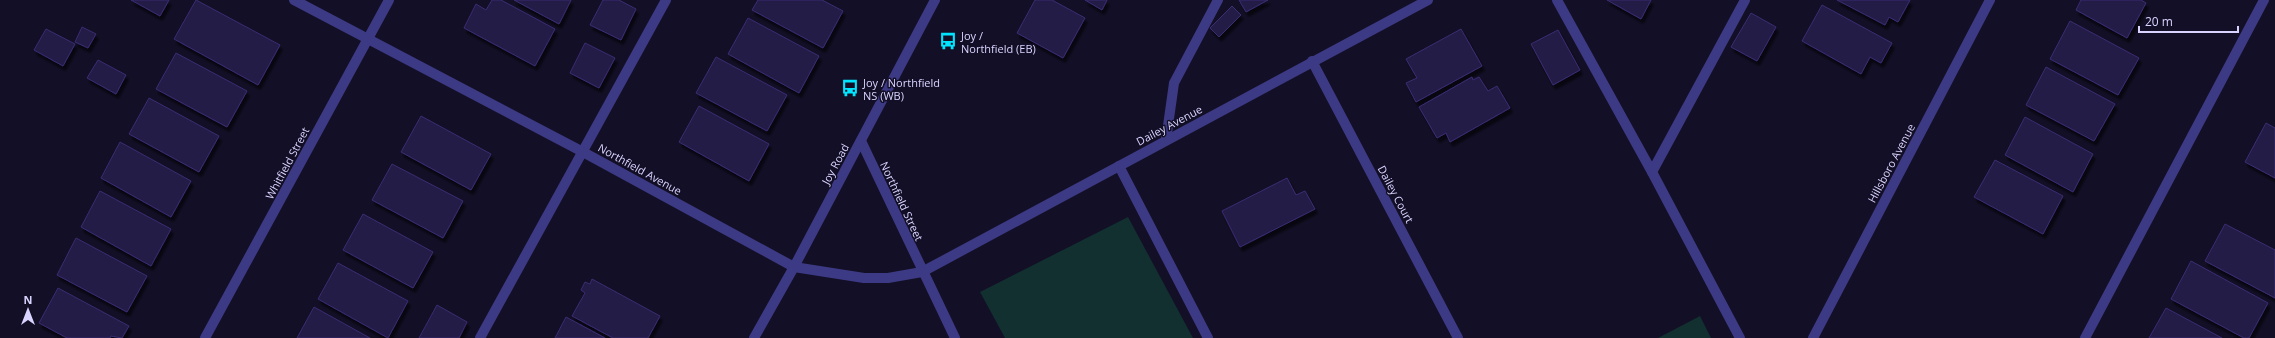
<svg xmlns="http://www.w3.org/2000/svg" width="2275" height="338" viewBox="0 0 2275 338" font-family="'Open Sans',sans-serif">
<defs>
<filter id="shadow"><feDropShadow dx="2.5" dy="4.5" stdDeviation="1" flood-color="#0009"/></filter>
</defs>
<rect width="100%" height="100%" fill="#130f26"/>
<g fill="#12302f">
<polygon points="1128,217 1193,338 1005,338 980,292"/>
<polygon points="1700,316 1711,338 1658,338"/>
</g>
<g fill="#241b47" stroke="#3b2d73" filter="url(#shadow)">
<polygon points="131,0 169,0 160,16"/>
<polygon points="196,0 280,45 258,85 174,39"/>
<polygon points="492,0 501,0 555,29 535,66 464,28 476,4 486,10"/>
<polygon points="514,0 571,0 559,24"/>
<polygon points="603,0 619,0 636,9 621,40 590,25"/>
<polygon points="758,0 822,0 843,11 823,48 752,10"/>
<polygon points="1035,0 1052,0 1085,18 1063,58 1017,33"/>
<polygon points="1085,0 1107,0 1102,10"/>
<polygon points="1239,0 1268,0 1246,12"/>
<polygon points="1607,0 1651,0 1641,19"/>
<polygon points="1837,0 1910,0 1898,22 1889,17 1885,25"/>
<polygon points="2081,0 2141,0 2146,3 2127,38 2076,10"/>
<polygon points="1822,5 1892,43 1881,63 1870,57 1861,74 1802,41"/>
<polygon points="1232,6 1241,15 1219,37 1210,28"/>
<polygon points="1751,13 1776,27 1757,61 1731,47"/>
<polygon points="748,18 819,56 799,93 728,54"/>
<polygon points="2070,21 2139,58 2118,95 2050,59"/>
<polygon points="82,27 96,34 88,48 75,42"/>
<polygon points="46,29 75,44 63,66 34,50"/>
<polygon points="1461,29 1482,66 1416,102 1406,83 1417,78 1406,59"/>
<polygon points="1558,30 1580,70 1553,85 1531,44"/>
<polygon points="585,43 615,58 599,88 570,73"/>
<polygon points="176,53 247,91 227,127 156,89"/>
<polygon points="716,57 787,95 767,131 696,93"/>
<polygon points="98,60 126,75 116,94 87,78"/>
<polygon points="2046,67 2115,104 2094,141 2026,105"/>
<polygon points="1472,77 1473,80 1479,77 1488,91 1497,86 1510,108 1450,142 1446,133 1437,138 1419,107"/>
<polygon points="149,98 219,136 199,172 129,134"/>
<polygon points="699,106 769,144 749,181 679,142"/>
<polygon points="421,116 491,154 471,190 401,152"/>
<polygon points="2025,117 2093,154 2073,192 2005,155"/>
<polygon points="2266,123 2275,128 2275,178 2245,162"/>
<polygon points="120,142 191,181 171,217 101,178"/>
<polygon points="1995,160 2063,196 2043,234 1974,197"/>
<polygon points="392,164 463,201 443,238 372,200"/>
<polygon points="1287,178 1296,195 1305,191 1315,209 1240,247 1222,211"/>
<polygon points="100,191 171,229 151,266 81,227"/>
<polygon points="363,214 433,252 413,288 343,250"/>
<polygon points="2225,224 2275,250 2275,298 2205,261"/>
<polygon points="76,238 147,276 127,312 57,275"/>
<polygon points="2191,261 2268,303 2249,338 2244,338 2171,299"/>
<polygon points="338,263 408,301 388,338 318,299"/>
<polygon points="592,279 660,316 648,338 613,338 572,316 585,293 581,290 585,282 590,284"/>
<polygon points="58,288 129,326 122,338 111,336 110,338 67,338 39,323"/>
<polygon points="437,305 467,322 459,338 419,338"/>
<polygon points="314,307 370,338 297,338"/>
<polygon points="2166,308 2222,338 2149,338"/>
<polygon points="566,317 605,338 555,338"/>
</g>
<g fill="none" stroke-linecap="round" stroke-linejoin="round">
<g stroke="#3d3a85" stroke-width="10">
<polyline points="1557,0 1652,172 1740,338"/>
<polyline points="1166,140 1174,83 1218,0"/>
<polyline points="1119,166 1208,338"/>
<polyline points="1652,172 1745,0"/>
<polyline points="480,338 666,0"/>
<polyline points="2085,338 2264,0"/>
</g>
<g stroke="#3d3a85" stroke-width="10">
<polyline points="294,0 583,152 794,267 864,278 888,278 922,272 1428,0"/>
<polyline points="1312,61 1458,338"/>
<polyline points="861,141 955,338"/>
<polyline points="205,338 389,0"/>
<polyline points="1813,338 1990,0"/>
</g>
<polyline stroke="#3d3a85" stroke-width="10" points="754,338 794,267 935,0"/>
</g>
<defs>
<g id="bus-bare" transform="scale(1.38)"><path d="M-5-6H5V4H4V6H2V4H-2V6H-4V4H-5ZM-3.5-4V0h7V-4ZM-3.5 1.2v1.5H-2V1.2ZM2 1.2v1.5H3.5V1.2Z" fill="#00e5ff" stroke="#130f26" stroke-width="2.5" paint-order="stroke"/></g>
</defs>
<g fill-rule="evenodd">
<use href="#bus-bare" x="948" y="41"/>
<use href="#bus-bare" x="850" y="88"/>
</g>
<g text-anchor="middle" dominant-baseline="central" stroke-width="3" stroke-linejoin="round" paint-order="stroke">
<g font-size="11" fill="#d9d4ff" stroke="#130f26" text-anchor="start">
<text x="961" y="35">Joy /<tspan x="961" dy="13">Northfield (EB)</tspan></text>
<text x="863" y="82">Joy / Northfield<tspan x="863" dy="13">NS (WB)</tspan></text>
</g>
<g font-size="11" fill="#d9d4ff" stroke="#130f26">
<text transform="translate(1169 125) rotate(-28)">Dailey Avenue</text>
<text transform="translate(287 163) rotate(-62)">Whitfield Street</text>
<text transform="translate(1891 163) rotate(-62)">Hillsboro Avenue</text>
<text transform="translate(835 164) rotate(-62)">Joy Road</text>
<text transform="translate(640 169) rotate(29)">Northfield Avenue</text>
<text transform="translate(1396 194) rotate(62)">Dailey Court</text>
<text transform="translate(902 201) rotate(65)">Northfield Street</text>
</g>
</g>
<g transform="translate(28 310)" stroke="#130f26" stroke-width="3" paint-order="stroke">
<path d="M0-3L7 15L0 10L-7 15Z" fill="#d9d4ff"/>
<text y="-6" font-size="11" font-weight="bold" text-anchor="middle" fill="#d9d4ff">N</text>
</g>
<path d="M2139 26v6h99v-6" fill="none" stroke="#d9d4ff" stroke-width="2"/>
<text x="2145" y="26" font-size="12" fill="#d9d4ff" stroke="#130f26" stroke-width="3" paint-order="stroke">20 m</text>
</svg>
